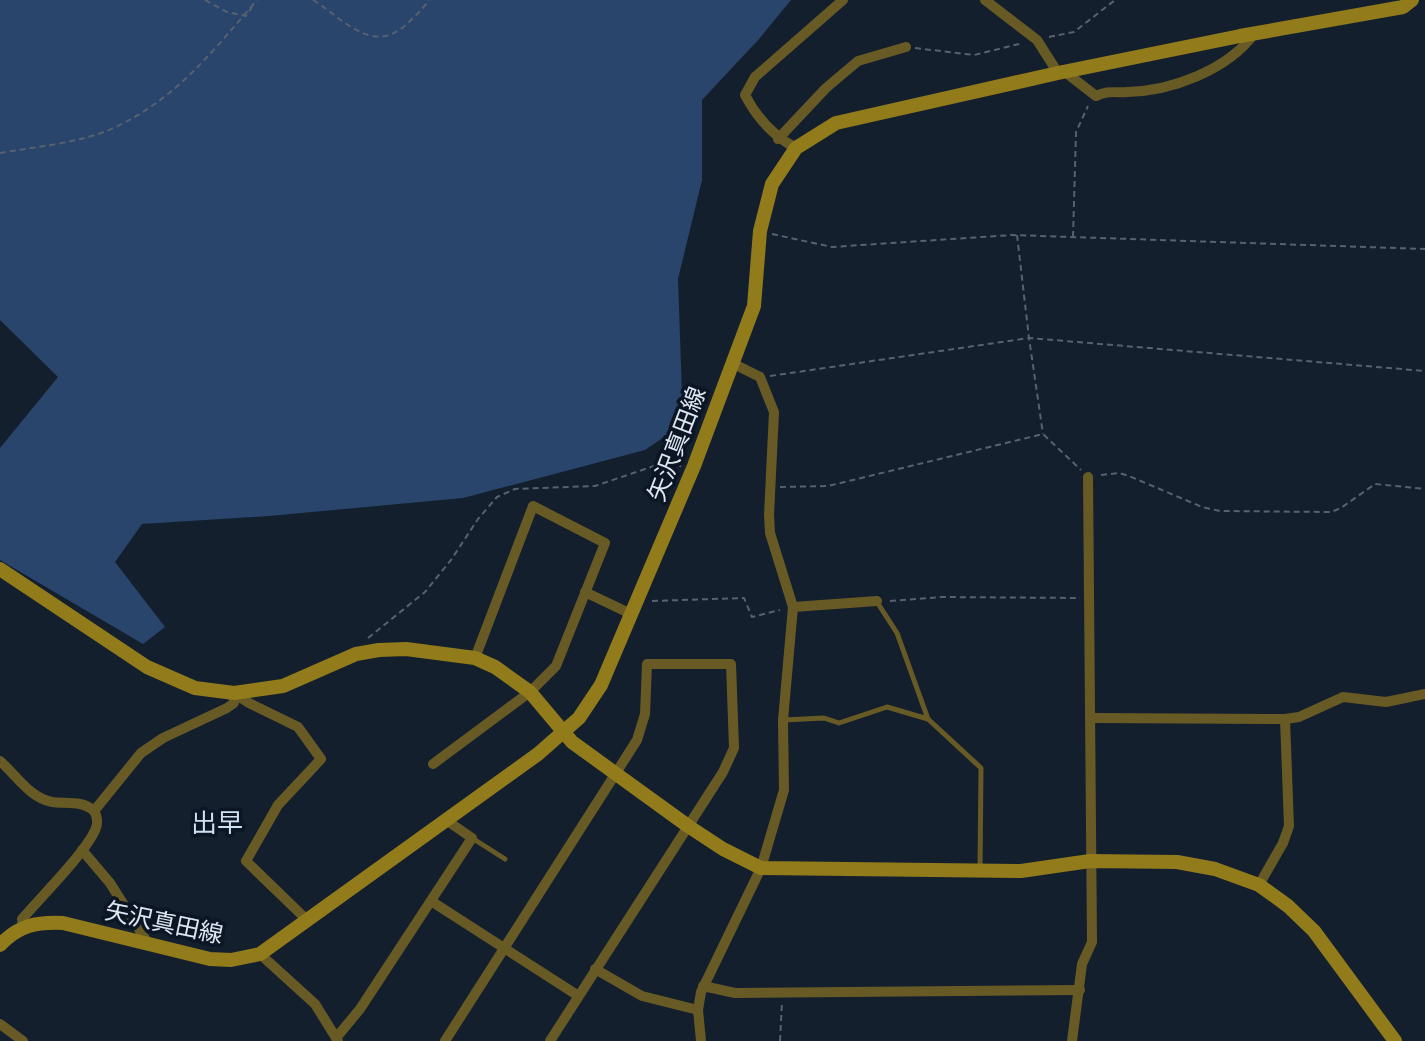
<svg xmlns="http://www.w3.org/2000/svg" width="1425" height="1041" viewBox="0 0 1425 1041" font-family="'Fira Sans Condensed','Noto Sans JP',sans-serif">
<rect width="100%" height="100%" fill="#141f2e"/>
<polygon fill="#29456c" points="0,0 791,0 759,39 702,100 702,180 678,279 683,424 645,450 463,498 269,516 142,524 115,562 165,627 143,644 0,560 0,448 58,377 0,320"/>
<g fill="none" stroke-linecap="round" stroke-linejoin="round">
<g stroke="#57616f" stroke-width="2" stroke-dasharray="6 4" stroke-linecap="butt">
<polyline points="205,0 227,12 246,16 252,7"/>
<path d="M313,0c31,19 59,56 94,24 8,-8 16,-15 22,-24"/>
<polyline points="1049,37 1074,32 1115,0"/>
<polyline points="915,48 974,55 1023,43"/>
<path d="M0,153c34,-6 78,-10 109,-23 66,-29 103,-78 148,-130"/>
<polyline points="772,234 832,247 1012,235 1425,249"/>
<polyline points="1017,235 1029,338 1043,434"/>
<polyline points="1073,237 1076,132 1088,106"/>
<polyline points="770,376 1029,338 1425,371"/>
<polyline points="1101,475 1119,473 1129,476 1202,507 1220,511 1331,512 1341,508 1375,484 1425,489"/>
<polyline points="780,487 828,486 1043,434 1081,470"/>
<polyline points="652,601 744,598 752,617 780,610"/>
<polyline points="890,601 942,597 1080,598"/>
<polyline points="368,638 425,592 451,560 478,519 497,497 515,489 595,486 654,466 681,466"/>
<polyline points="780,1041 782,1002"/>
</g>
<g stroke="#685a25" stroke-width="5">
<polyline points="877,602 897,633 928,719 981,768 980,869"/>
<polyline points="784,720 824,718 839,723 887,707 928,719"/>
<polyline points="472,838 505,859"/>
</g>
<g stroke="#685a25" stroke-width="10">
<polyline points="985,0 1037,40 1058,73"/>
<path d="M1065,72l31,24c12,-6 19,-3 31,-4 45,-1 100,-22 127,-58"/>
<polyline points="778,139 826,88 858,61 906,47"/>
<path d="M796,148c-23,-12 -39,-30 -51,-53l10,-18 88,-77"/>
<polyline points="585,592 631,614"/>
<polyline points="793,607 877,601"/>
<polyline points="1090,718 1285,719 1299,717 1343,697 1386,702 1425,694"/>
<path d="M0,761c16,14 30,37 52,41 13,2 31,-2 42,9 3,4 4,12 2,17 -8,22 -56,70 -74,91l1,7"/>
<polyline points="433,764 530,692 556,666 605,543 533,506 475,658"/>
<polyline points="94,811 141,753 163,738 227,708 234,703 234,693 249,703 298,727 321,759 278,805 246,861 307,920"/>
<polyline points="82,850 110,883 149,945"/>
<polyline points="1259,885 1283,843 1289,826 1285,719"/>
<polyline points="431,901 577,995"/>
<polyline points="260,954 315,1004 338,1041"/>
<polyline points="595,969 642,996 698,1010"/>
<polyline points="703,986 735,993 1080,990"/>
<polyline points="0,1024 23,1041"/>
<polyline points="336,1038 360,1009 472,838 446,820"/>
<polyline points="445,1041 637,740 645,714 647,664 731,664 734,748 723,772 550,1041"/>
<polyline points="701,1041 698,1010 701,992 761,868 784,790 783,720 793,607 770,533 769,515 774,412 760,377 732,363"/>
<polyline points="1072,1041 1082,964 1092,942 1088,477"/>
</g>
<g stroke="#927b1a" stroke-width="14">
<polyline points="0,569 147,667 195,688 234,693 283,686 356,654 379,650 406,649 475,658 495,667 530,692 572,742 688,826 723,849 761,868 1021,871 1090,861 1177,862 1215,869 1259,885 1288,906 1314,931 1395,1041"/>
<path d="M0,945c19,-20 36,-23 63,-22l147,36 21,1 29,-6 278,-200 41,-36 22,-33 93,-219 60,-160 6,-75 12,-47 24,-36 40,-25 222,-50 182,-37 163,-29 9,-7"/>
</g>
</g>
<g text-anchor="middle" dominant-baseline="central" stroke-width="7" stroke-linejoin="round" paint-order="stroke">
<g font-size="24" fill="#dee6f1" stroke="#0b1524">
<text transform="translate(677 444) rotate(-69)">矢沢真田線</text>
<text transform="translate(164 923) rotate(12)">矢沢真田線</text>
</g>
<g font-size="26" fill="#cfdff4" stroke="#0b1524">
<text x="217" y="823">出早</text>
</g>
</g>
</svg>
